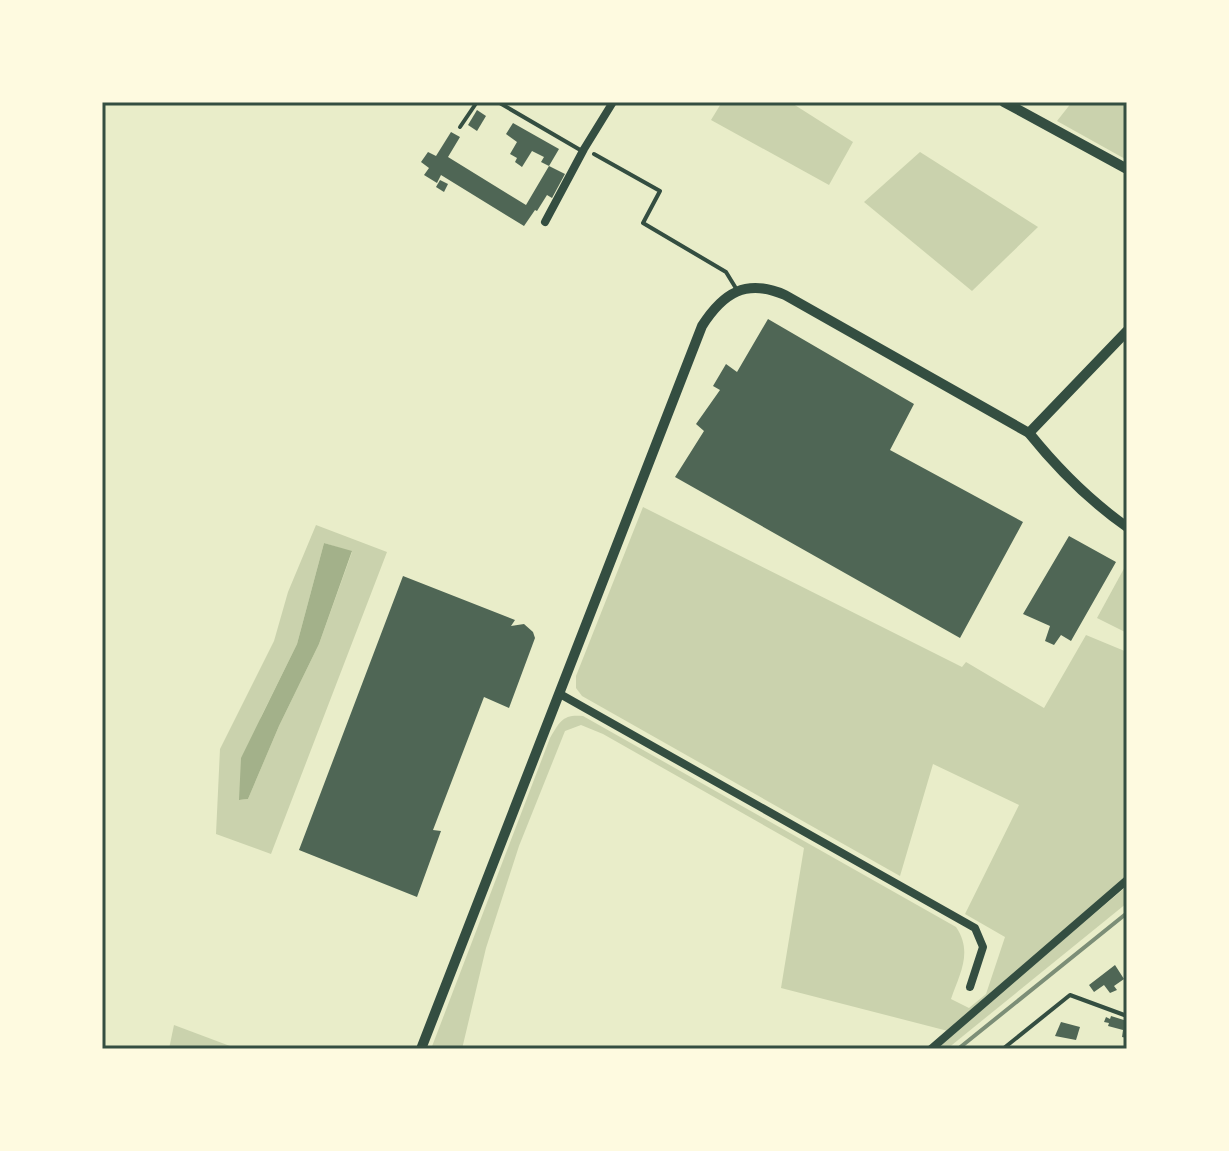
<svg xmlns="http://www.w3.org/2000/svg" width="1229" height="1151" viewBox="0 0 1229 1151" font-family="'Libre Baskerville',serif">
<rect width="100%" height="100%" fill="#e9edc9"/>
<g fill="#cad2ad" fill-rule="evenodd">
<polygon points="722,102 790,102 853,142 829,185 711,120"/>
<polygon points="1072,102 1127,102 1127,160 1057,121"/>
<polygon points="920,152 1038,227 972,291 864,202"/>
<path d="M643,507l319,160 4,-5 78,46 42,-73 41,17v223l-179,156 -167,-43 23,-140 -201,-114 -22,-9 -16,6 -46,115 -33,102 -24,101h-31l119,-311c10,-17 13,-24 33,-22l373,211c17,25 4,46 -5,72l18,9 17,-14 19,-57 -40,-23 54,-109 -86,-41 -33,112 -318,-180 -6,-8v-12z"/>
<path d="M316,525l71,27 -116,302 -55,-20 4,-85 54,-108 14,-49zM324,543l28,9 -33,92 -40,82 -31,73 -8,1 21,-83 36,-73z"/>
<polygon points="1127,563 1127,633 1097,618"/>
<polygon points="1127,886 1127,903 947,1049 934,1049"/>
<polygon points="174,1025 238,1049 169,1049"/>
</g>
<polygon fill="#a3b18a" points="324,543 352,551 319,644 279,726 248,799 239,800 241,758 297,644"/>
<g fill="#4f6655">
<polygon points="477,110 486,116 477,131 468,125"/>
<polygon points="513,123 559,149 549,166 541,162 544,157 532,151 522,167 515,162 517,158 510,154 517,142 506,134"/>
<polygon points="451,132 460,137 448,157 526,205 549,166 565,174 552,198 547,195 537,211 535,210 524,226 441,175 437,183 424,175 429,168 421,162 428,152 436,156"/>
<polygon points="440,180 448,184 444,192 436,187"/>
<polygon points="768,319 914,404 890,450 1023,522 960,638 675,477 704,431 696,424 720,390 713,386 726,364 737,372"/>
<polygon points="1069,536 1116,562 1071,641 1061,635 1054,645 1045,641 1050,626 1023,614"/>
<polygon points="403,576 515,620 511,626 524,624 533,632 535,638 509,708 484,697 433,830 441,831 417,897 299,850"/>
<polygon points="1115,965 1124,979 1114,986 1117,990 1110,993 1104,985 1094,992 1089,985"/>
<polygon points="1111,1016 1127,1021 1127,1038 1122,1037 1123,1030 1108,1026 1109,1023 1104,1022 1106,1017 1110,1019"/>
<polygon points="1061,1022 1080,1027 1076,1040 1055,1036"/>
</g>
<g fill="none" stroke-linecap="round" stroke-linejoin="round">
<g stroke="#344e41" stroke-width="4">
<polyline points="498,102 582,151"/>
<polyline points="460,127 477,102"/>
<polyline points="594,154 660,191 643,223 726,272 737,290"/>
<polyline points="1004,1048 1070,995 1127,1016"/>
</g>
<g stroke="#344e41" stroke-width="8">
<polyline points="545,222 584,149 613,102"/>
<polyline points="560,694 975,928 983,947 970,987"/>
<polyline points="931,1049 1127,880"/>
</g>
<g stroke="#344e41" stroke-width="10">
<polyline points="1004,102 1127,169"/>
<polyline points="1029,433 1127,331"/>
<path d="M421,1049l281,-723c21,-33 44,-48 83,-31l244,138c29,36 61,68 98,94"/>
</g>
<polyline stroke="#7c8e77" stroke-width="4" points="958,1049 1127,913"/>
</g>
<rect width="1229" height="1151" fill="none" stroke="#fefae0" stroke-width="208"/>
<rect x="104" y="104" width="1021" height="943" fill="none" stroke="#344e41" stroke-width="3"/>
</svg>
